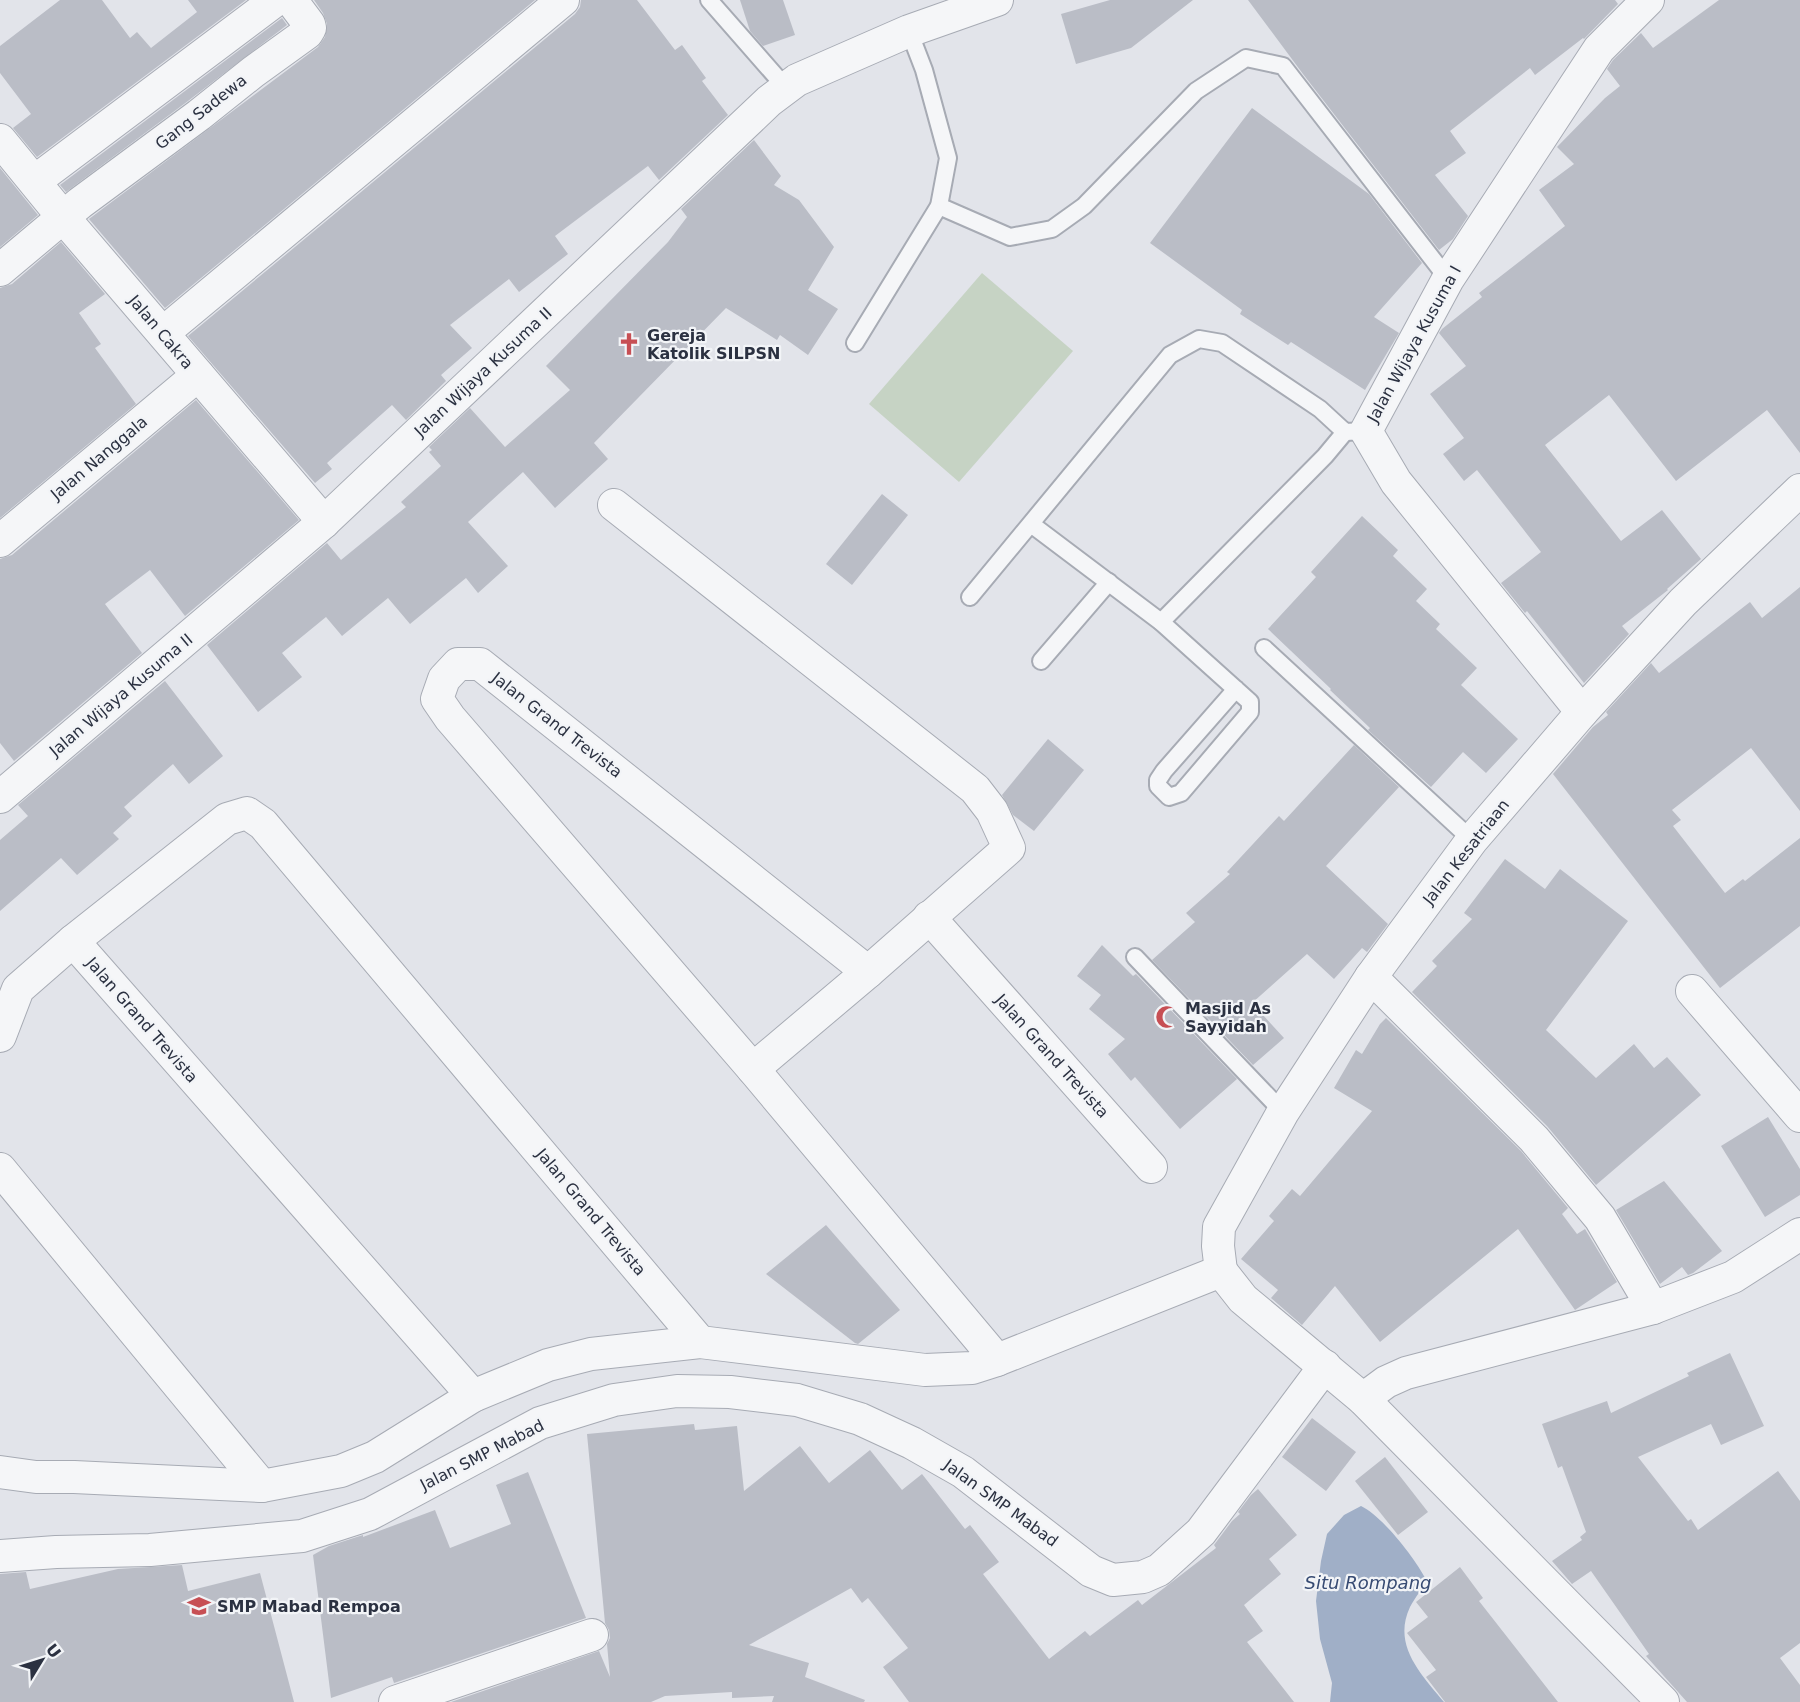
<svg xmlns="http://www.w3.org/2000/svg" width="1800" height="1702" viewBox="0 0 1800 1702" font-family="'DejaVu Sans',sans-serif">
<rect width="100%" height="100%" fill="#e2e4ea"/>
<polygon fill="#c6d3c4" points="982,273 1073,351 959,482 869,404"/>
<path fill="#a0afc7" d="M1361,1506c20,9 54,52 64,72 -2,12 -10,19 -15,29 -18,38 11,67 34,95h-114l2,-19 -12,-44 -4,-38 5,-40 6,-27 17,-19z"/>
<g fill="#babdc6">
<polygon points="60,0 102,0 130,38 137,32 151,48 197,12 188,0 246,0 37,157 13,128 31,114 0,73 0,46"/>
<polygon points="314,0 535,0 165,308 89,219 318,47 325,37 327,24 323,13"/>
<polygon points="581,0 637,0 675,50 682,45 706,78 702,81 728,115 659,180 648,166 555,236 568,254 519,292 509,279 450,325 472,348 441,375 446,381 406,420 392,405 327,463 332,469 315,483 188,336 575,14 580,7"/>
<polygon points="740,0 783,0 795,35 763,46 750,31"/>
<polygon points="1110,0 1193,0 1131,48 1076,64 1061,14"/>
<polygon points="1248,0 1615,0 1618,4 1584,39 1583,38 1535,75 1530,68 1450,131 1466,153 1435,175 1468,216 1453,239 1439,250 1303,74"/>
<polygon points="1719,0 1800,0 1800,453 1767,410 1676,481 1609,395 1545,445 1621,541 1662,510 1701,559 1667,589 1668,590 1622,626 1629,634 1584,683 1527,611 1525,613 1501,583 1541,552 1477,470 1464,481 1443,454 1464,438 1430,394 1466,366 1439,333 1442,329 1482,297 1479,293 1565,226 1539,190 1574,164 1557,147 1605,98 1620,86 1607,69 1613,60 1641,33 1653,48"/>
<polygon points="282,18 287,25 188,101 66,192 60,185"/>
<polygon points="1252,108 1369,194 1422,263 1374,317 1399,333 1365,390 1291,342 1288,345 1240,314 1242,310 1150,243"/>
<polygon points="754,140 781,176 774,185 799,200 834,247 808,290 838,309 808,355 780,335 777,340 726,308 594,443 608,459 555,508 523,472 468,522 508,566 478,593 466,578 410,624 388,598 342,636 326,617 282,653 302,677 258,712 207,645 327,543 341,560 406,507 401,502 441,466 429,452 432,450 429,447 470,408 505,447 570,390 546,366 668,242 687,217 681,209"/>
<polygon points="0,168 38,215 0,247"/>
<polygon points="61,242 105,294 79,313 101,344 95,348 136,404 0,518 0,288 12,284"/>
<polygon points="196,400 299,520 185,616 150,570 105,604 142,653 14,761 0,743 0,559 12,555"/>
<polygon points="882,494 908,515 852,585 826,564"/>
<polygon points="1362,516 1398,550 1393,556 1427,589 1416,601 1440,624 1436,629 1477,668 1461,685 1518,739 1486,773 1463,752 1431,787 1368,730 1370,728 1330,690 1331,689 1268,629 1316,577 1311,572"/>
<polygon points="1800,587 1800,811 1751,748 1672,810 1681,820 1673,826 1725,893 1743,879 1745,881 1800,838 1800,926 1720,988 1553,774 1593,727 1608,715 1606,712 1651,663 1659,673 1750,602 1762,618"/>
<polygon points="165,681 223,756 189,784 173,764 124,807 132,816 113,833 119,839 77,875 61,858 0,911 0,840 28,816 18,805"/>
<polygon points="1048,739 1084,770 1034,831 1013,815 1002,795"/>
<polygon points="1354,745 1399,787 1326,866 1388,924 1367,952 1362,948 1334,979 1307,954 1252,1003 1284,1038 1253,1065 1152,960 1195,922 1186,913 1230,874 1227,872 1279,816 1284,821"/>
<polygon points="1505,859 1545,889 1560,869 1628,921 1546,1030 1596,1078 1634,1044 1654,1068 1667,1057 1701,1095 1596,1185 1547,1126 1412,992 1437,966 1432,961 1472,919 1464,913"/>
<polygon points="1102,945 1133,976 1136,974 1237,1079 1180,1129 1135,1077 1131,1081 1108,1054 1125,1039 1089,1009 1101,995 1077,976"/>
<polygon points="1386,1018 1521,1151 1568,1208 1562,1214 1577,1234 1585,1229 1617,1282 1575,1310 1518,1229 1380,1342 1335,1286 1302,1325 1271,1298 1278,1290 1241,1259 1274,1221 1269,1216 1292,1189 1300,1196 1372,1111 1334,1088 1356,1050 1362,1054 1380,1024"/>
<polygon points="1768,1117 1800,1169 1800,1195 1765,1217 1721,1146"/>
<polygon points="1664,1181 1722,1251 1693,1273 1688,1275 1682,1267 1660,1284 1616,1210"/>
<polygon points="826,1225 900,1310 858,1344 855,1343 766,1274"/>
<polygon points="1730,1353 1764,1426 1721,1445 1711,1424 1638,1457 1688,1521 1691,1519 1698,1530 1778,1471 1800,1501 1800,1643 1780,1658 1800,1685 1800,1702 1687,1702 1646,1656 1649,1654 1591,1571 1572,1584 1552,1561 1582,1540 1580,1537 1586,1532 1562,1466 1558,1468 1542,1424 1607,1401 1611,1413 1689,1376 1687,1373"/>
<polygon points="1312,1418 1356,1452 1326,1491 1282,1457"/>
<polygon points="694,1424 695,1430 737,1426 744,1491 800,1446 829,1483 870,1450 902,1490 922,1474 965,1529 970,1525 999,1562 983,1574 1049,1659 1085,1631 1090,1636 1138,1600 1142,1605 1216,1548 1214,1545 1232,1521 1240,1514 1238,1512 1251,1495 1258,1489 1297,1535 1269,1559 1281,1574 1244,1605 1263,1631 1247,1642 1294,1702 909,1702 883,1667 908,1648 868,1598 862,1603 851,1588 749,1645 809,1663 805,1677 865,1700 864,1702 772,1702 774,1696 732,1698 732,1692 665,1696 651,1702 451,1702 599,1651 610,1677 607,1644 610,1638 609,1630 605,1623 587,1434"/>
<polygon points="1385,1457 1428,1512 1398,1535 1355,1481"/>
<polygon points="528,1472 586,1618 394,1683 392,1677 331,1698 313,1555 329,1546 363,1535 363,1537 435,1510 450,1548 511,1524 496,1485"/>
<polygon points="182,1565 188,1591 260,1573 294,1702 0,1702 0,1574 26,1572 30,1589 118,1569"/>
<polygon points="1460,1567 1483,1598 1479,1601 1558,1702 1445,1702 1426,1677 1436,1670 1407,1633 1428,1617 1416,1602"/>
</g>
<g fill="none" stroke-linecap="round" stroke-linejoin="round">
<g stroke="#a7abb4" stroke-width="20">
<g id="service">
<polyline points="709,0 787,89"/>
<polyline points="939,206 1010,237 1052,229 1084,206 1196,91 1246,58 1283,66 1448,279"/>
<polyline points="855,343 939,206 948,158 924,70 909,31"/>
<polyline points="1031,524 1161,622 1250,702 1250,712 1181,793 1169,797 1158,786 1158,780 1164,771 1236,689"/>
<polyline points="970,597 1170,355 1199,339 1222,343 1320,409 1345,432 1366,431"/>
<polyline points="1161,622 1325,456 1345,432"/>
<polyline points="1264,648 1472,840"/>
<polyline points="1041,661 1109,582"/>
<polyline points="1135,957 1283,1112"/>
</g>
</g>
<g stroke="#a7abb4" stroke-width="34">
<g id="minor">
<polyline points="0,140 63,217 324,522"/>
<polyline points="35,181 276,0"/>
<polyline points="0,270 80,203 199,115 253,72 307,33 310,28 309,24 291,0"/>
<polyline points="163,333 563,0"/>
<polyline points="614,505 975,789 992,811 1009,848 868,972 753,1069"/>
<polyline points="0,541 198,375"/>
<polyline points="1582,712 1396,482 1366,431 1448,279 1599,49 1648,0"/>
<polyline points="0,797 324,522 769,101 797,80 909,31 997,0"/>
<polyline points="929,917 1151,1167"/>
<polyline points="73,941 227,819 247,813 263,824 700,1342"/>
<polyline points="868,972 480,664 458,664 444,679 437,699 450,718 753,1069 997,1360 1221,1271"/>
<polyline points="1371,977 1534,1139 1600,1218 1653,1308"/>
<polyline points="1692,991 1800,1116"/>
<polyline points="0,1036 18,989 73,941 473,1396"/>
<polyline points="0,1169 262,1486"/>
<polyline points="1221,1271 1218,1246 1219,1227 1283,1112 1371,977 1472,840 1582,712 1683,602 1800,490"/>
<polyline points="1221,1271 1243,1299 1363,1399 1663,1702"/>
<polyline points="1363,1399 1386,1382 1406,1373 1653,1308 1733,1277 1800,1234"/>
<polyline points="0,1472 36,1477 74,1477 262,1486 341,1471 375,1457 473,1396 548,1365 591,1354 700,1342 925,1370 972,1368 997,1360"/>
<polyline points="0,1556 56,1552 150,1550 302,1536 370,1514 540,1423 614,1400 677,1391 730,1392 797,1400 860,1419 912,1443 963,1472 1091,1571 1113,1580 1143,1577 1159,1570 1201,1532 1325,1366"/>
<polyline points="395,1702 592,1635"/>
</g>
</g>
<use href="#service" stroke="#f5f6f8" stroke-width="16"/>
<use href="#minor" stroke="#f5f6f8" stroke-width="32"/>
</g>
<defs>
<g id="church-bare" transform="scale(1.8)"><path d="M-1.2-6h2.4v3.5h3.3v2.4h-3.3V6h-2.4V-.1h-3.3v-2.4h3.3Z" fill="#c74f54" stroke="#f2f4f7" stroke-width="2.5" paint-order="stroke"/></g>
<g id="mosque-bare" transform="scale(1.8)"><path d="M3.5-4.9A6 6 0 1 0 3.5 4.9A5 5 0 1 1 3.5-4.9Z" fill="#c74f54" stroke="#f2f4f7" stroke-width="2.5" paint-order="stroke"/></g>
<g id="school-bare" transform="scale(1.8)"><path d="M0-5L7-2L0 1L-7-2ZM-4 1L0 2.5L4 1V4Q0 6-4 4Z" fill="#c74f54" stroke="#f2f4f7" stroke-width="2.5" paint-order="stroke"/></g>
</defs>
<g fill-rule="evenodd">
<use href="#church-bare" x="629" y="344"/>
<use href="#mosque-bare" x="1167" y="1017"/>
<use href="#school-bare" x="199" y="1606"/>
</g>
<g text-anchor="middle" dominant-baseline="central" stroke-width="4.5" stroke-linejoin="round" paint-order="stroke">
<g font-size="16" fill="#2b3141" stroke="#f2f4f7">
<text transform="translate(201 112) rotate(-38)">Gang Sadewa</text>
<text transform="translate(161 332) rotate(50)">Jalan Cakra</text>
<text transform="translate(1414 344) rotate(-61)">Jalan Wijaya Kusuma I</text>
<text transform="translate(483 372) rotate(-43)">Jalan Wijaya Kusuma II</text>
<text transform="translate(99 458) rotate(-40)">Jalan Nanggala</text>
<text transform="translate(121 695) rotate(-40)">Jalan Wijaya Kusuma II</text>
<text transform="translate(557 725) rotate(38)">Jalan Grand Trevista</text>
<text transform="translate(1466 852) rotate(-52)">Jalan Kesatriaan</text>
<text transform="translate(142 1020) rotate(49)">Jalan Grand Trevista</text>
<text transform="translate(1052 1056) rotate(48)">Jalan Grand Trevista</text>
<text transform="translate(591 1212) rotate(50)">Jalan Grand Trevista</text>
<text transform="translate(482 1455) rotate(-27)">Jalan SMP Mabad</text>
<text transform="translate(1001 1503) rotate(36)">Jalan SMP Mabad</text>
</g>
<g font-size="16" font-weight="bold" fill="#2b3141" stroke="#f2f4f7" text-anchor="start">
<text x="647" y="335">Gereja<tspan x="647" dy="18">Katolik SILPSN</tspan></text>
<text x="1185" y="1008">Masjid As<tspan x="1185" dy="18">Sayyidah</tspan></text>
<text x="217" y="1606">SMP Mabad Rempoa</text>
</g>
<g font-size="18" font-style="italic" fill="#374b73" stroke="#f2f4f7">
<text x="1368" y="1582">Situ Rompang</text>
</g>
</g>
<g transform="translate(42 1660) rotate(52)" stroke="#f2f4f7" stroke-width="4.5" paint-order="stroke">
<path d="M0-4.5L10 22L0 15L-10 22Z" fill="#2b3141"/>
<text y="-9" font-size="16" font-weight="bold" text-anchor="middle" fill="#2b3141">U</text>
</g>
</svg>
